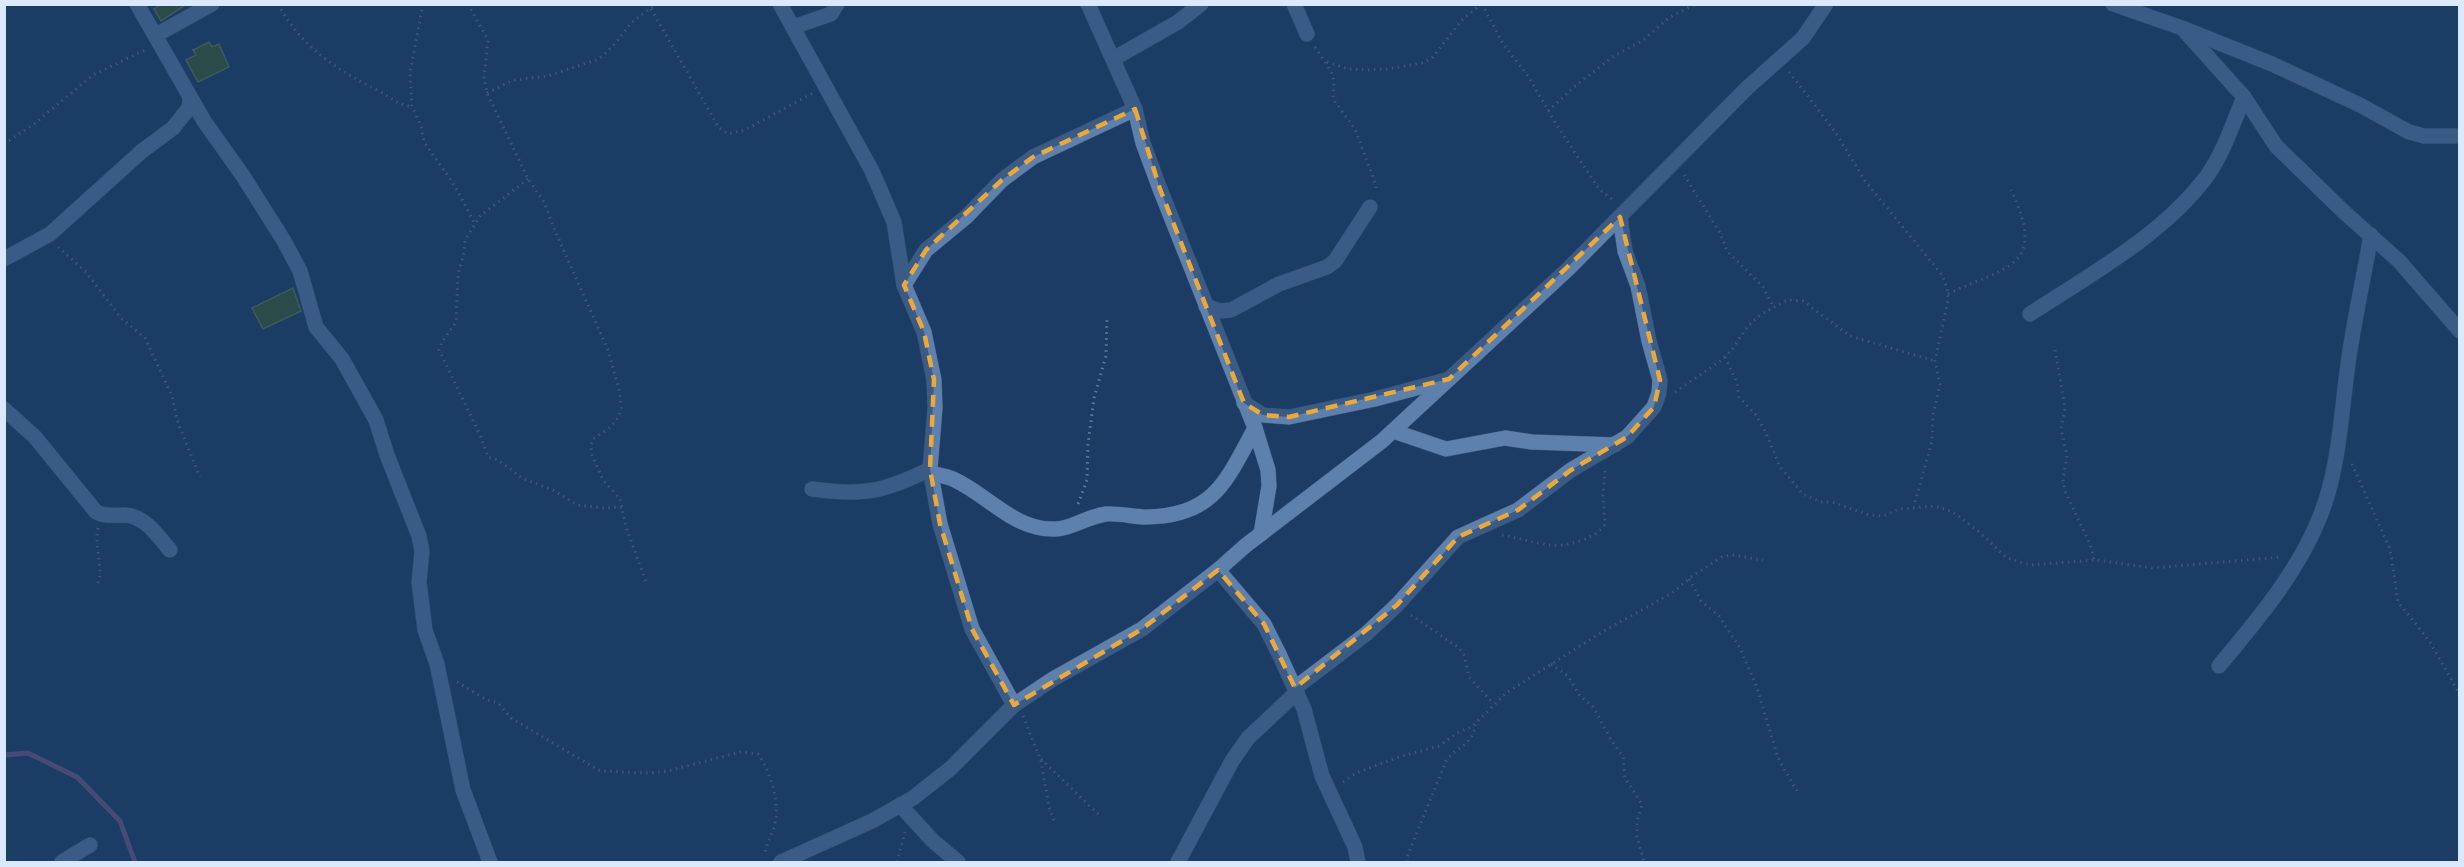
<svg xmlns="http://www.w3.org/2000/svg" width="2464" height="867" viewBox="0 0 2464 867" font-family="Raleway,sans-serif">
<rect width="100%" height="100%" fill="#1c3c65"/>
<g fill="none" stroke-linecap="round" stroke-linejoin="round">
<polyline stroke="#7f5c8d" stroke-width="5" points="4,755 28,753 77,777 120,821 135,862"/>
</g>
<g fill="#3e5e2d" stroke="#628251" stroke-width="1.5">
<polygon points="161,4 187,4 161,21 154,9"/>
<polygon points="209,42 212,47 219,44 229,67 198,82 186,60 196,55 193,50"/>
<polygon points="293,288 301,311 263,329 252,308"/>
</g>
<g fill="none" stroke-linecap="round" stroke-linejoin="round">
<g stroke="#3a5678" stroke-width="16">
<g id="minor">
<polyline points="137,4 204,121 243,176 284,241 300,271 316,327 342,359 376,420 387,455 419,536 422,551 419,582 425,630 437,664 463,790 490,862"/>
<polyline points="780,4 872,171 894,222 904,285 924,332 934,380 935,408 930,469 940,524 972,629 1014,705"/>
<polyline points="1088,4 1135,109 1143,143 1160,189 1255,428 1268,470 1269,486 1261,534"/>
<polyline points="1294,4 1307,34"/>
<polyline points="2113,4 2182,28 2272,64 2360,105 2409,132 2424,136 2460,136"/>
<polyline points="793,27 831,14 837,4"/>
<polyline points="2182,28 2244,97 2276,146 2344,212 2399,261 2460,331"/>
<polyline points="156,35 212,4"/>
<polyline points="1113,59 1178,22 1201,4"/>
<polyline points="4,259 50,234 142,151 173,128 189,108 190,98"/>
<polyline points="904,285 926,250 966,217 1002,180 1033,157 1135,109"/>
<polyline points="1206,306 1220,311 1231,310 1279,284 1327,267 1335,261 1370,207"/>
<path d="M2030,314c61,-40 133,-79 177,-138 17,-24 26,-53 37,-79"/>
<polyline points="1244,403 1263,415 1289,417 1375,399 1446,380"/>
<path d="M4,409l31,28 61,75c10,5 18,3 29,3 20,1 33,21 45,35"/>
<polyline points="1393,431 1446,449 1505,438 1532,442 1615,445"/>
<path d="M931,473c7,2 15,3 22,6 29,13 52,40 83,48 32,8 43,-9 70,-13 14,-1 28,3 41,3 68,-1 80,-38 108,-89"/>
<path d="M812,489c51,7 72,3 118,-20"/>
<polyline points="1218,570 1264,624 1279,654 1304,709 1322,776 1355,847 1358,862"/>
<path d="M2219,666c38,-46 77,-91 100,-147 21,-50 22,-109 30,-162 6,-41 15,-81 22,-122"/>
<polyline points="1295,688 1366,634 1397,605 1458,537 1518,510 1571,470 1627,437 1654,407 1659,393 1660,380 1649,341 1638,286 1625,251 1620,217"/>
<polyline points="900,805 933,841 958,862"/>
<polyline points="62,862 90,845"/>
<polyline points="781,862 872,821 913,798 951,768 1014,705 1053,679 1142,629 1218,570 1245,546 1382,441 1568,269 1747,88 1803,38 1826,4"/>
<polyline points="1178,862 1232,761 1248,738 1297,692"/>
</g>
</g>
<g stroke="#617a9c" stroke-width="3" stroke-dasharray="1.5 4.5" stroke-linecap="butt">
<path d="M278,4c24,44 59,66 101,87 12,6 19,15 33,15"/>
<polyline points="423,4 410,73 412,106 421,126 424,142 455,186 475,224"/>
<polyline points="468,4 488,40 484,78 487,93 528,179 544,202 555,231 608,350 620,393 621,408 618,418 609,428 593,439 591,445 592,455 603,480 620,499 626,527 647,585"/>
<polyline points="1482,4 1503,44 1528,76 1556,124 1599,189 1614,201"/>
<polyline points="651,9 719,128 728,134 745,130 813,93"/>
<polyline points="1315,47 1331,71 1334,81 1333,99 1355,129 1376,185 1376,192"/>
<polyline points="1327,62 1349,69 1366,70 1387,69 1423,63 1432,58 1462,20 1481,4"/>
<polyline points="1789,72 1836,133 1865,181 1942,275 1947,288 1948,300 1935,361 1940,385 1933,415 1932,441 1914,506"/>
<polyline points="487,93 513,80 548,76 599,59 613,46 631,23 656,4"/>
<polyline points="1548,111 1575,86 1614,56 1642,41 1670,17 1696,4"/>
<polyline points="4,144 34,124 93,75 145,50"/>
<polyline points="1684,175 1720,233 1727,251 1763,287 1773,306"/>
<polyline points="528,179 480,216 465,240 464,253 458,275 456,322 442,342 439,350 481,437 488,457 498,460 522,478 553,490 577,505 603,508 623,507"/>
<polyline points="58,247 86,272 121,318 145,338 172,396 178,423 200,477"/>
<path d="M1948,294c58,-28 100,-26 63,-104"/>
<polyline points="2055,350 2065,408 2061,429 2067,456 2063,479 2064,489 2090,544 2094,560"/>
<polyline points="1725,357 1737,383 1739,397 1756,415 1766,433 1780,467 1803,494 1821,502 1832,502 1869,515 1884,516 1899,509 1935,506 1953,512 1978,531 2007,558 2030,565 2096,560 2152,568 2282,557"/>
<polyline points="1675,392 1719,362 1730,352 1748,326 1760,315 1787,300 1803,301 1850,336 1935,361"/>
<polyline points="2352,464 2390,549 2398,602 2430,642 2460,695"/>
<polyline points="1078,504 1087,480 1088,444 1094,398 1106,356 1107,316"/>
<path d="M98,528c-4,19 6,42 0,55"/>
<path d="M1502,535c16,3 32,8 47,10 16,2 48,-6 56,-21l-2,-28 2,-29"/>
<polyline points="1689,579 1701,601 1719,616 1740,648 1756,685 1778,758 1797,791"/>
<polyline points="1411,615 1459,648 1464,655 1469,677 1493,703"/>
<polyline points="1551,664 1568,676 1580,696 1593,707 1610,738 1623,757 1625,778 1642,804 1637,821 1637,836 1644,862"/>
<path d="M457,682l30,18 11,3 13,15 89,53 48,2 20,-2 72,-19 18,2c13,18 23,52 16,73 -3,10 -8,17 -9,28"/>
<polyline points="1023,716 1041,761 1049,807 1055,824"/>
<polyline points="1041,759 1099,815"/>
<polyline points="1343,782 1356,773 1399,757 1439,746 1457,733 1473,726 1506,693 1602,632 1672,593 1691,577 1722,557 1732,555 1763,560"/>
<polyline points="897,862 905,832"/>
<path d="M1407,862v-5l39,-96c13,-17 23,-12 30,-36"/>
</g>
<use href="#minor" stroke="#5d80ad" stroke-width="15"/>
</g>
<path d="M0 0H2464V867H0ZM1135,109l25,80 84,214 19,12 26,2 160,-38 171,-162 40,163 -6,27 -27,30 -56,33 -53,40 -60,27 -61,68 -102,83 -31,-64 -46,-54 -76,59 -128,76 -42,-76 -32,-105 -10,-55 4,-89 -10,-48 -20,-47 22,-35 76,-70 31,-23z" fill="#1c3c65" fill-opacity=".55" fill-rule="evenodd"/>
<path fill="none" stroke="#eca93a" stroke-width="4.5" stroke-dasharray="12 8" stroke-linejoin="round" d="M1135,109l25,80 84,214 19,12 26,2 160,-38 171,-162 40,163 -6,27 -27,30 -56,33 -53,40 -60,27 -61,68 -102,83 -31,-64 -46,-54 -76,59 -128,76 -42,-76 -32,-105 -10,-55 4,-89 -10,-48 -20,-47 22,-35 76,-70 31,-23z"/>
<rect width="2464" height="867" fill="none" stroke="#dae9fe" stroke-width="12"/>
</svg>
